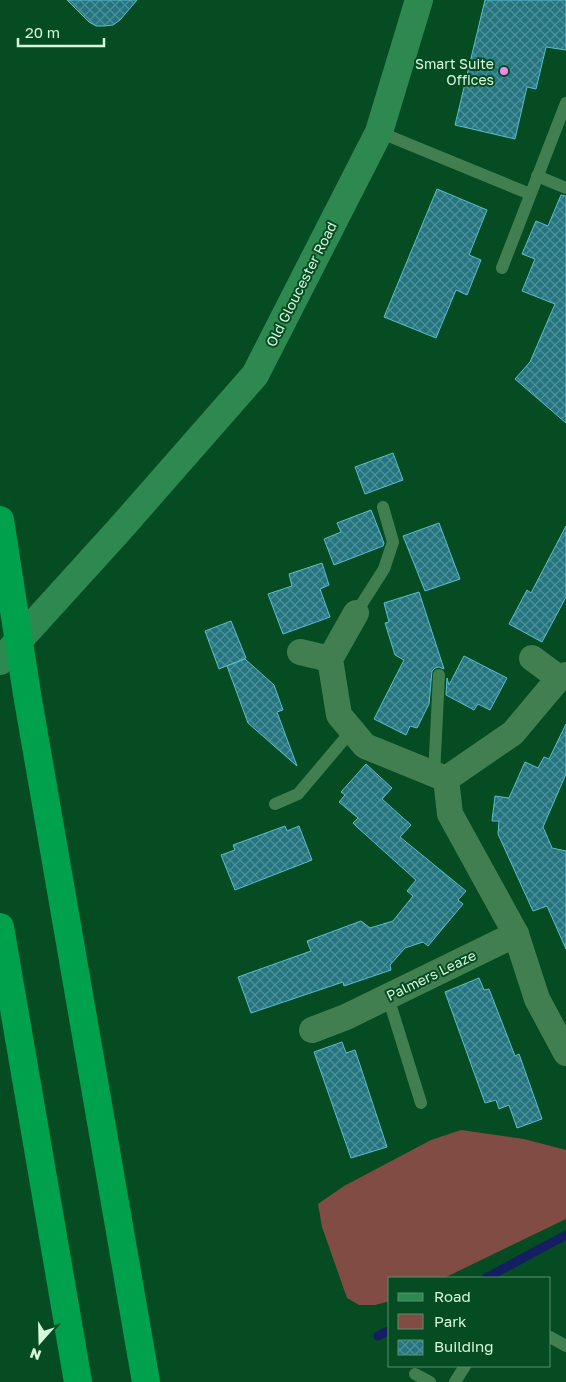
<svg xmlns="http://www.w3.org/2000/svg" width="566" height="1382" viewBox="0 0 566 1382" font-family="'Golos Text',sans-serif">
<defs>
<pattern id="building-cross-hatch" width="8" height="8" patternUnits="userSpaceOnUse" patternTransform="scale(1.25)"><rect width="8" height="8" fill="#257581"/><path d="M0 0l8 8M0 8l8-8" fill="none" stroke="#4e9098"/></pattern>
</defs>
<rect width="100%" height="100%" fill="#054c22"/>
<polygon fill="#814c43" points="461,1130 524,1139 566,1150 566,1219 444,1278 390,1278 390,1301 375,1305 359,1305 347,1298 322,1227 318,1204 344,1186 431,1140"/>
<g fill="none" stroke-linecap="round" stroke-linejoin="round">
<g stroke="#151d63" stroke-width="9">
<polyline points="486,1278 566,1235"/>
<polyline points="378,1336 390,1330"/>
</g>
</g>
<g fill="url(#building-cross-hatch)" stroke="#59becf">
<polygon points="67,0 137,0 120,20 113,25 104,26 96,26 89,22"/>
<polygon points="485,0 566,0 566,50 546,47 536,89 527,87 515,139 455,125"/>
<polygon points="437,189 487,210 469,255 481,260 467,295 456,290 436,338 384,317"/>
<polygon points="561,195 566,196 566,423 515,379 530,362 555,304 522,291 535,259 522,254 536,221 548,226"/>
<polygon points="393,453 403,480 365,494 355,467"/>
<polygon points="371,510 384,543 383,546 334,565 324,539 341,532 337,523"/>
<polygon points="439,523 460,579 425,591 403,536"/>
<polygon points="566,526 566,597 542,642 509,624 527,590 531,593"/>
<polygon points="322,563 329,585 320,589 330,617 283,634 268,594 292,586 289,574"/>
<polygon points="419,592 444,669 439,667 435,668 432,671 429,704 417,728 410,726 406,735 374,719 404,660 395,655 385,623 389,622 384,603"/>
<polygon points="231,621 246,658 219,669 205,631"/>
<polygon points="464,656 507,678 490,710 478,704 474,710 446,695 447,678 449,685"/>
<polygon points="245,659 274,685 283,710 277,712 297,766 248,723 227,666"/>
<polygon points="566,724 566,774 543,827 552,848 566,851 566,949 547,906 533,911 498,834 499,821 492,821 495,796 509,798 525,762 538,768 544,757 549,759"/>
<polygon points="366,764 392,788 382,799 411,825 400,837 466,891 458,900 463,904 428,946 423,942 405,948 390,965 391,970 344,986 343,982 251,1013 238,977 311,951 307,941 361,921 370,928 393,921 413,896 407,891 416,880 357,827 353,823 358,818 339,802 345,795 341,792"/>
<polygon points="285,826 287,831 299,826 312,860 235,890 221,855 235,850 233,845"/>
<polygon points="479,978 484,990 489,989 515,1056 519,1054 542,1119 517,1128 509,1105 499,1109 496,1100 485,1103 445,992"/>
<polygon points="342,1042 346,1053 355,1050 387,1147 351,1158 314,1052"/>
</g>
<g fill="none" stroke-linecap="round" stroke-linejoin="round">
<g stroke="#417f51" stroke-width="12">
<polyline points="379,132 530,194"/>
<polyline points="537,176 566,188"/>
<polyline points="502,268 566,103"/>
<polyline points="356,613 384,569 393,542 383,507"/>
<polyline points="434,775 439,675"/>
<polyline points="275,804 298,794 352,730"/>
<polyline points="388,997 421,1103"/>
<polyline points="550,1337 566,1346"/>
<polyline points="415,1374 430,1382"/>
<polyline points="455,1382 465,1366"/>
</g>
<g stroke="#417f51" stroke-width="26">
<polyline points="356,613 330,659 339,715 365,746 446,779 513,733 559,678 566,675"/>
<polyline points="300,652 330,659"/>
<polyline points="532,658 559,678"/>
<polyline points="446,779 450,814 516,934 537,999 566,1053"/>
<polyline points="312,1030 346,1017 516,934"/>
</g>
<polyline stroke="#2e8950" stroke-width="28" points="0,661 119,530 255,375 379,132 419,0"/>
<g stroke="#00a14c" stroke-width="28">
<polyline points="0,520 27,694 146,1382"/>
<polyline points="0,927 78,1382"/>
</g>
</g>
<circle fill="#f688ed" stroke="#054c22" stroke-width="2" cx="504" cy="71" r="5"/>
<g text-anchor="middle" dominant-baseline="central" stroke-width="4" stroke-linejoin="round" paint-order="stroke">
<g font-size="14" fill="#d7f7dc" stroke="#054c22" text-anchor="end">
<text x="494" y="63">Smart Suite<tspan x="494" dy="16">Offices</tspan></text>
</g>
<g font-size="14" fill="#d7f7dc" stroke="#054c22">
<text transform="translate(301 284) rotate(-63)">Old Gloucester Road</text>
<text transform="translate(431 975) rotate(-26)">Palmers Leaze</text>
</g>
</g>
<rect x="388" y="1277" width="162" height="90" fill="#054c22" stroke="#59906c"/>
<rect x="398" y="1293" width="25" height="8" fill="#2e8950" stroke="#59906c"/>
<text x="434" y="1302" font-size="15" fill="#d7f7dc">Road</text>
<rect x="398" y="1314" width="25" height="15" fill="#814c43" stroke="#59906c"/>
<text x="434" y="1327" font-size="15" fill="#d7f7dc">Park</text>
<rect x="398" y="1340" width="25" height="15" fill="url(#building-cross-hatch)" stroke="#59906c"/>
<text x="434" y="1352" font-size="15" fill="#d7f7dc">Building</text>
<g transform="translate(40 1342) rotate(200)" stroke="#054c22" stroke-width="4" paint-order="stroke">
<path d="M0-4L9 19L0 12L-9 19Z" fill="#d7f7dc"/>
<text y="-8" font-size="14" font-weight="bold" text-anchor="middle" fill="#d7f7dc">N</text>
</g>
<path d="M18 38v8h86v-8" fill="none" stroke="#d7f7dc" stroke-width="2.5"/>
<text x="25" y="38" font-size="15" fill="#d7f7dc" stroke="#054c22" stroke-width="4" paint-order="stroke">20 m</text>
</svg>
